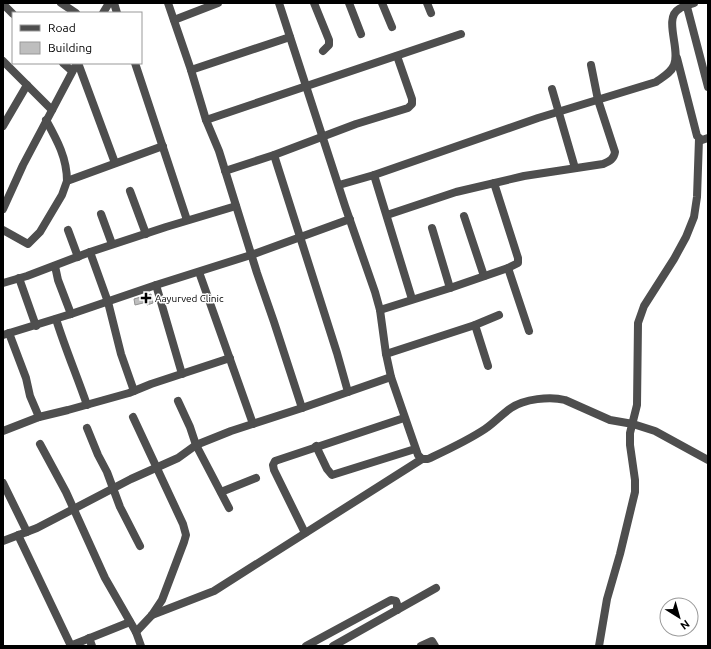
<svg xmlns="http://www.w3.org/2000/svg" width="711" height="649" viewBox="0 0 711 649" font-family="Ubuntu,sans-serif">
<rect width="100%" height="100%" fill="#fff"/>
<polygon fill="#bebebe" stroke="#929292" points="151,294 153,303 147,305 147,302 135,305 134,299"/>
<g fill="none" stroke-linecap="round" stroke-linejoin="round">
<g stroke="#4e4e4e" stroke-width="8">
<polyline points="61,3 76,13"/>
<polyline points="114,3 117,13"/>
<polyline points="168,3 191,70 206,120 219,151 257,273 274,322 302,408"/>
<path d="M279,3l66,203 30,86 5,18 6,44 5,23 27,78 4,4h6c19,-9 39,-18 57,-30 9,-6 17,-15 26,-21 13,-9 39,-12 54,-8l45,20 23,4 22,7 53,29"/>
<polyline points="314,3 329,40 329,45 323,51"/>
<polyline points="349,3 361,34"/>
<polyline points="382,3 392,27"/>
<polyline points="427,3 431,13"/>
<polyline points="686,3 708,87"/>
<polyline points="3,4 13,14"/>
<polyline points="103,13 109,3"/>
<polyline points="174,20 218,3"/>
<polyline points="677,58 697,136 702,140 708,138"/>
<polyline points="3,61 52,110"/>
<polyline points="63,63 72,71"/>
<polyline points="78,63 115,163"/>
<polyline points="135,63 187,220"/>
<polyline points="191,70 290,37"/>
<polyline points="552,89 575,168"/>
<path d="M46,120c11,20 21,38 21,61"/>
<polyline points="206,120 461,34"/>
<polyline points="3,126 27,85"/>
<polyline points="274,155 337,353 348,392"/>
<polyline points="225,171 274,155 356,124 408,108 412,104 412,99 397,56"/>
<path d="M374,175l164,-57 118,-36c7,-5 15,-9 18,-17 7,-15 -11,-47 5,-56 4,-3 10,-4 15,-6"/>
<polyline points="339,185 374,175 412,299"/>
<polyline points="130,191 146,234"/>
<polyline points="3,209 23,165 77,63"/>
<polyline points="101,214 112,244"/>
<path d="M387,215l69,-23 68,-16 79,-12c7,-3 11,-5 12,-12l-17,-52 -7,-35"/>
<polyline points="464,216 484,276"/>
<polyline points="432,228 450,288"/>
<polyline points="3,230 28,244 40,232 62,195 67,181 163,146"/>
<polyline points="68,230 78,257"/>
<polyline points="90,252 108,302 121,354 134,391"/>
<polyline points="55,266 58,280 71,314"/>
<polyline points="508,268 529,331"/>
<polyline points="199,272 253,424"/>
<polyline points="19,278 36,326"/>
<polyline points="3,283 27,276 90,252 166,227 236,206"/>
<polyline points="156,285 182,374"/>
<polyline points="380,310 450,288 508,268 518,263 518,258 494,183"/>
<path d="M56,319c9,29 21,57 31,86"/>
<polyline points="475,325 488,366"/>
<polyline points="9,333 26,378 30,396 39,417"/>
<polyline points="3,335 71,314 156,285 251,255 350,219"/>
<polyline points="386,354 475,325 499,315"/>
<polyline points="178,401 190,427 196,445 229,508"/>
<polyline points="133,417 183,524 186,535 184,542 162,600 152,615 136,632"/>
<polyline points="87,428 98,455 107,472 120,507 140,546"/>
<polyline points="3,431 39,417 68,410 129,393 151,384 230,358"/>
<polyline points="40,444 66,492 105,578 136,632 141,646"/>
<polyline points="316,446 327,469 332,475 415,449"/>
<polyline points="3,483 27,532"/>
<polyline points="221,492 256,478"/>
<polyline points="305,533 274,470 273,465 275,461 404,418"/>
<polyline points="18,535 71,646"/>
<polyline points="3,541 37,528 131,479 178,458 196,445 231,431 302,408 391,377"/>
<polyline points="152,615 214,591 422,459"/>
<polyline points="89,638 92,646"/>
<polyline points="70,646 130,622"/>
<polyline points="306,646 391,600 396,601 397,604 397,610"/>
<polyline points="333,646 436,588"/>
<polyline points="421,646 432,641 435,646"/>
<polyline points="599,646 607,599 620,554 635,492 635,480 630,445 630,433 637,405 638,323 644,306 674,259 686,237 694,217 697,197 699,139"/>
</g>
</g>
<path fill="#000" stroke="#fff" stroke-width="1.5" d="M144 292h4v4h4v4h-4v4h-4v-4h-4v-4h4z"/>
<g text-anchor="middle" dominant-baseline="central" stroke-width="3" stroke-linejoin="round" paint-order="stroke">
<g font-size="10" fill="#000" stroke="#fff" text-anchor="start">
<text x="155" y="298">Aayurved Clinic</text>
</g>
</g>
<rect width="711" height="649" fill="none" stroke="#000000" stroke-width="8"/>
<rect x="12" y="12" width="130" height="52" fill="#ffffff" stroke="#999999"/>
<rect x="20" y="25" width="20" height="6" fill="#4e4e4e" stroke="#999999"/>
<text x="48" y="32" font-size="12" fill="#000000">Road</text>
<rect x="20" y="42" width="20" height="12" fill="#bebebe" stroke="#999999"/>
<text x="48" y="52" font-size="12" fill="#000000">Building</text>
<g transform="translate(679 617) rotate(143)"><circle r="19" fill="#ffffff" stroke="#999999"/>
<path d="M0-3L7 15L0 10L-7 15Z" fill="#000000"/>
<text y="-6" font-size="11" font-weight="bold" text-anchor="middle" fill="#000000">N</text>
</g>
</svg>
